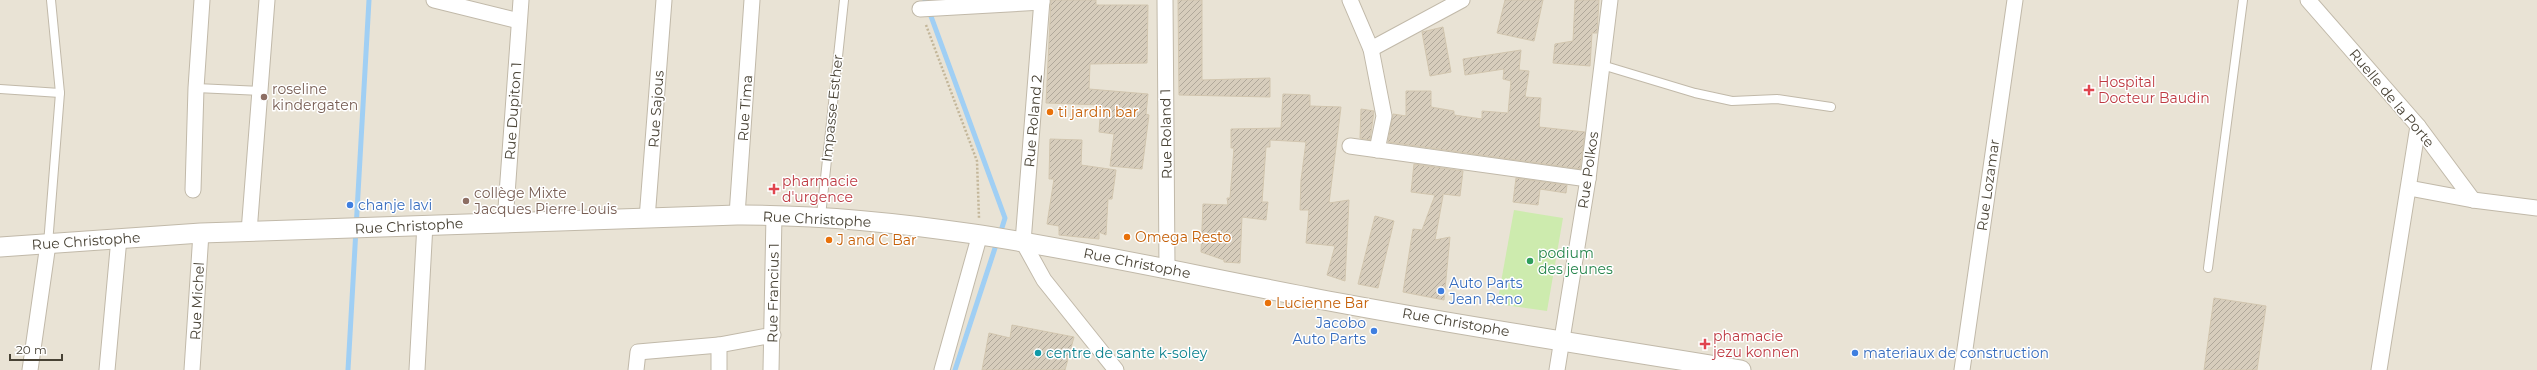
<svg xmlns="http://www.w3.org/2000/svg" width="2537" height="370" viewBox="0 0 2537 370" font-family="Montserrat,sans-serif">
<defs>
<pattern id="building-hatch" width="6" height="6" patternUnits="userSpaceOnUse"><rect width="6" height="6" fill="#d7cdbc"/><path d="M-1 1l2-2M0 6l6-6M5 7l2-2" fill="none" stroke="#b0a89a"/></pattern>
</defs>
<rect width="100%" height="100%" fill="#f4f1e7"/>
<rect fill="#e9e3d5" x="0" y="0" width="2537" height="370"/>
<polygon fill="#cdebae" points="1514,210 1563,218 1547,311 1497,304"/>
<g fill="none" stroke-linecap="round" stroke-linejoin="round">
<g stroke="#a0cff4" stroke-width="5">
<polyline points="925,0 1005,218 1000,234"/>
<polyline points="348,370 369,0"/>
<polyline points="955,370 997,242"/>
</g>
</g>
<g fill="url(#building-hatch)" stroke="#d2c6af">
<polygon points="1051,0 1096,0 1096,5 1148,5 1147,63 1090,64 1089,89 1148,94 1146,114 1149,115 1142,169 1110,166 1114,134 1099,132 1101,105 1046,103"/>
<polygon points="1178,0 1202,0 1202,80 1270,78 1270,97 1179,95"/>
<polygon points="1505,0 1543,0 1534,41 1497,33"/>
<polygon points="1575,0 1599,0 1597,33 1592,33 1590,66 1553,63 1555,44 1573,41"/>
<polygon points="1443,27 1451,72 1430,76 1422,32"/>
<polygon points="1521,50 1519,70 1529,71 1525,97 1541,98 1539,127 1585,132 1580,169 1388,142 1393,114 1406,116 1406,91 1431,91 1431,107 1454,111 1454,115 1482,119 1482,111 1508,113 1511,81 1503,79 1504,69 1465,75 1463,59"/>
<polygon points="1283,94 1310,95 1310,106 1341,107 1329,203 1349,200 1345,281 1327,275 1335,246 1306,243 1309,210 1300,210 1301,180 1306,142 1270,140 1270,147 1266,147 1262,202 1268,202 1266,220 1242,217 1240,263 1224,262 1224,260 1201,252 1203,204 1228,205 1227,198 1230,198 1234,148 1231,148 1231,129 1281,128"/>
<polygon points="1361,109 1374,111 1370,140 1360,138"/>
<polygon points="1050,139 1082,140 1081,165 1116,170 1112,199 1108,199 1106,235 1099,232 1099,239 1059,235 1059,226 1047,224 1054,179 1049,179"/>
<polygon points="1414,164 1463,171 1460,196 1443,194 1443,196 1435,240 1450,237 1444,300 1403,292 1413,229 1422,230 1435,195 1411,192"/>
<polygon points="1516,178 1567,185 1566,193 1540,189 1538,205 1513,202"/>
<polygon points="1375,216 1394,221 1378,288 1358,284"/>
<polygon points="2214,298 2266,306 2257,370 2204,370"/>
<polygon points="1012,325 1074,337 1065,370 982,370 989,333 1010,338"/>
</g>
<g fill="none" stroke-linecap="round" stroke-linejoin="round">
<g stroke="#c1b9a9" stroke-width="10">
<g id="service">
<polyline points="1602,65 1695,93 1732,101 1777,99 1831,107"/>
<polyline points="196,88 259,91"/>
<polyline points="0,89 60,93"/>
<polyline points="821,216 844,0"/>
<polyline points="48,244 60,93 51,0"/>
<polyline points="2208,268 2243,0"/>
</g>
</g>
<g stroke="#c1b9a9" stroke-width="17">
<g id="minor">
<polyline points="434,0 519,21"/>
<polyline points="1042,0 1023,242 1044,280 1116,370"/>
<polyline points="1165,0 1167,268"/>
<polyline points="1350,0 1371,49 1462,0"/>
<polyline points="2308,0 2418,126 2473,200"/>
<polyline points="920,9 1042,2"/>
<polyline points="1371,49 1384,116 1377,150"/>
<polyline points="1350,146 1588,179"/>
<polyline points="2409,188 2473,200 2537,208"/>
<polyline points="193,190 196,88 202,0"/>
<polyline points="737,215 752,0"/>
<polyline points="647,219 664,0"/>
<polyline points="505,222 521,0"/>
<polyline points="249,232 267,0"/>
<polyline points="30,370 48,244"/>
<polyline points="107,370 119,238"/>
<polyline points="192,370 201,233"/>
<polyline points="417,370 425,224"/>
<polyline points="636,370 638,352 719,345 773,335"/>
<polyline points="719,370 719,345"/>
<polyline points="771,370 774,215"/>
<polyline points="942,370 980,234"/>
<polyline points="1557,370 1588,179 1610,0"/>
<polyline points="1962,370 2015,0"/>
<polyline points="2379,370 2418,126"/>
</g>
</g>
<g stroke="#c1b9a9" stroke-width="21">
<path id="tertiary" d="M0,247l201,-14 536,-18c194,-1 382,46 571,82 144,28 289,49 433,73"/>
</g>
<polyline stroke="#c3b699" stroke-width="2.5" stroke-dasharray="2 2" stroke-linecap="butt" points="926,25 977,161 979,218"/>
<use href="#service" stroke="#fff" stroke-width="8"/>
<use href="#minor" stroke="#fff" stroke-width="15"/>
<use href="#tertiary" stroke="#fff" stroke-width="19"/>
</g>
<g fill="#e0444e" stroke="#fff" stroke-width="1.5">
<path d="M2087 84h4v4h4v4h-4v4h-4v-4h-4v-4h4z"/>
<path d="M772 183h4v4h4v4h-4v4h-4v-4h-4v-4h4z"/>
<path d="M1703 338h4v4h4v4h-4v4h-4v-4h-4v-4h4z"/>
</g>
<g fill="#8d6e63" stroke="#fff" stroke-width="1.5">
<circle cx="264" cy="97" r="4"/>
<circle cx="466" cy="201" r="4"/>
</g>
<g fill="#e8710a" stroke="#fff" stroke-width="1.5">
<circle cx="1050" cy="112" r="4"/>
<circle cx="1127" cy="237" r="4"/>
<circle cx="829" cy="240" r="4"/>
<circle cx="1268" cy="303" r="4"/>
</g>
<g fill="#3f7fe0" stroke="#fff" stroke-width="1.5">
<circle cx="350" cy="205" r="4"/>
<circle cx="1441" cy="291" r="4"/>
<circle cx="1374" cy="331" r="4"/>
<circle cx="1855" cy="353" r="4"/>
</g>
<circle fill="#2e9e5b" stroke="#fff" stroke-width="1.5" cx="1530" cy="261" r="4"/>
<circle fill="#0f9aa8" stroke="#fff" stroke-width="1.5" cx="1038" cy="353" r="4"/>
<g text-anchor="middle" dominant-baseline="central" stroke-width="3" stroke-linejoin="round" paint-order="stroke">
<g font-size="14" fill="#be3a42" stroke="#fff" text-anchor="start">
<text x="2098" y="82">Hospital<tspan x="2098" dy="16">Docteur Baudin</tspan></text>
<text x="782" y="181">pharmacie<tspan x="782" dy="16">d'urgence</tspan></text>
<text x="1713" y="336">phamacie<tspan x="1713" dy="16">jezu konnen</tspan></text>
</g>
<g font-size="14" fill="#785e54" stroke="#fff" text-anchor="start">
<text x="272" y="89">roseline<tspan x="272" dy="16">kindergaten</tspan></text>
<text x="474" y="193">collège Mixte<tspan x="474" dy="16">Jacques Pierre Louis</tspan></text>
</g>
<g font-size="14" fill="#484235" stroke="#fff">
<text transform="translate(2392 98) rotate(50)">Ruelle de la Porte</text>
<text transform="translate(745 108) rotate(-86)">Rue Tima</text>
<text transform="translate(832 108) rotate(-84)">Impasse Esther</text>
<text transform="translate(656 109) rotate(-86)">Rue Sajous</text>
<text transform="translate(513 111) rotate(-86)">Rue Dupiton 1</text>
<text transform="translate(1033 121) rotate(-85)">Rue Roland 2</text>
<text transform="translate(1166 134) rotate(-91)">Rue Roland 1</text>
<text transform="translate(1588 170) rotate(-82)">Rue Polkos</text>
<text transform="translate(1988 185) rotate(-82)">Rue Lozamar</text>
<text transform="translate(817 219) rotate(3)">Rue Christophe</text>
<text transform="translate(409 226) rotate(-3)">Rue Christophe</text>
<text transform="translate(86 241) rotate(-4)">Rue Christophe</text>
<text transform="translate(1137 263) rotate(11)">Rue Christophe</text>
<text transform="translate(773 293) rotate(-89)">Rue Francius 1</text>
<text transform="translate(197 301) rotate(-87)">Rue Michel</text>
<text transform="translate(1456 322) rotate(10)">Rue Christophe</text>
</g>
<g font-size="14" fill="#c56008" stroke="#fff" text-anchor="start">
<text x="1058" y="112">ti jardin bar</text>
<text x="1135" y="237">Omega Resto</text>
<text x="837" y="240">J and C Bar</text>
<text x="1276" y="303">Lucienne Bar</text>
</g>
<g font-size="14" fill="#366cbe" stroke="#fff" text-anchor="start">
<text x="358" y="205">chanje lavi</text>
<text x="1449" y="283">Auto Parts<tspan x="1449" dy="16">Jean Reno</tspan></text>
<text x="1366" y="323" text-anchor="end">Jacobo<tspan x="1366" dy="16">Auto Parts</tspan></text>
<text x="1863" y="353">materiaux de construction</text>
</g>
<g font-size="14" fill="#27864d" stroke="#fff" text-anchor="start">
<text x="1538" y="253">podium<tspan x="1538" dy="16">des jeunes</tspan></text>
</g>
<g font-size="14" fill="#0d838f" stroke="#fff" text-anchor="start">
<text x="1046" y="353">centre de sante k-soley</text>
</g>
</g>
<path d="M10 354v6h52v-6" fill="none" stroke="#484235" stroke-width="2"/>
<text x="16" y="354" font-size="12" fill="#484235" stroke="#ffffff" stroke-width="3" paint-order="stroke">20 m</text>
</svg>
